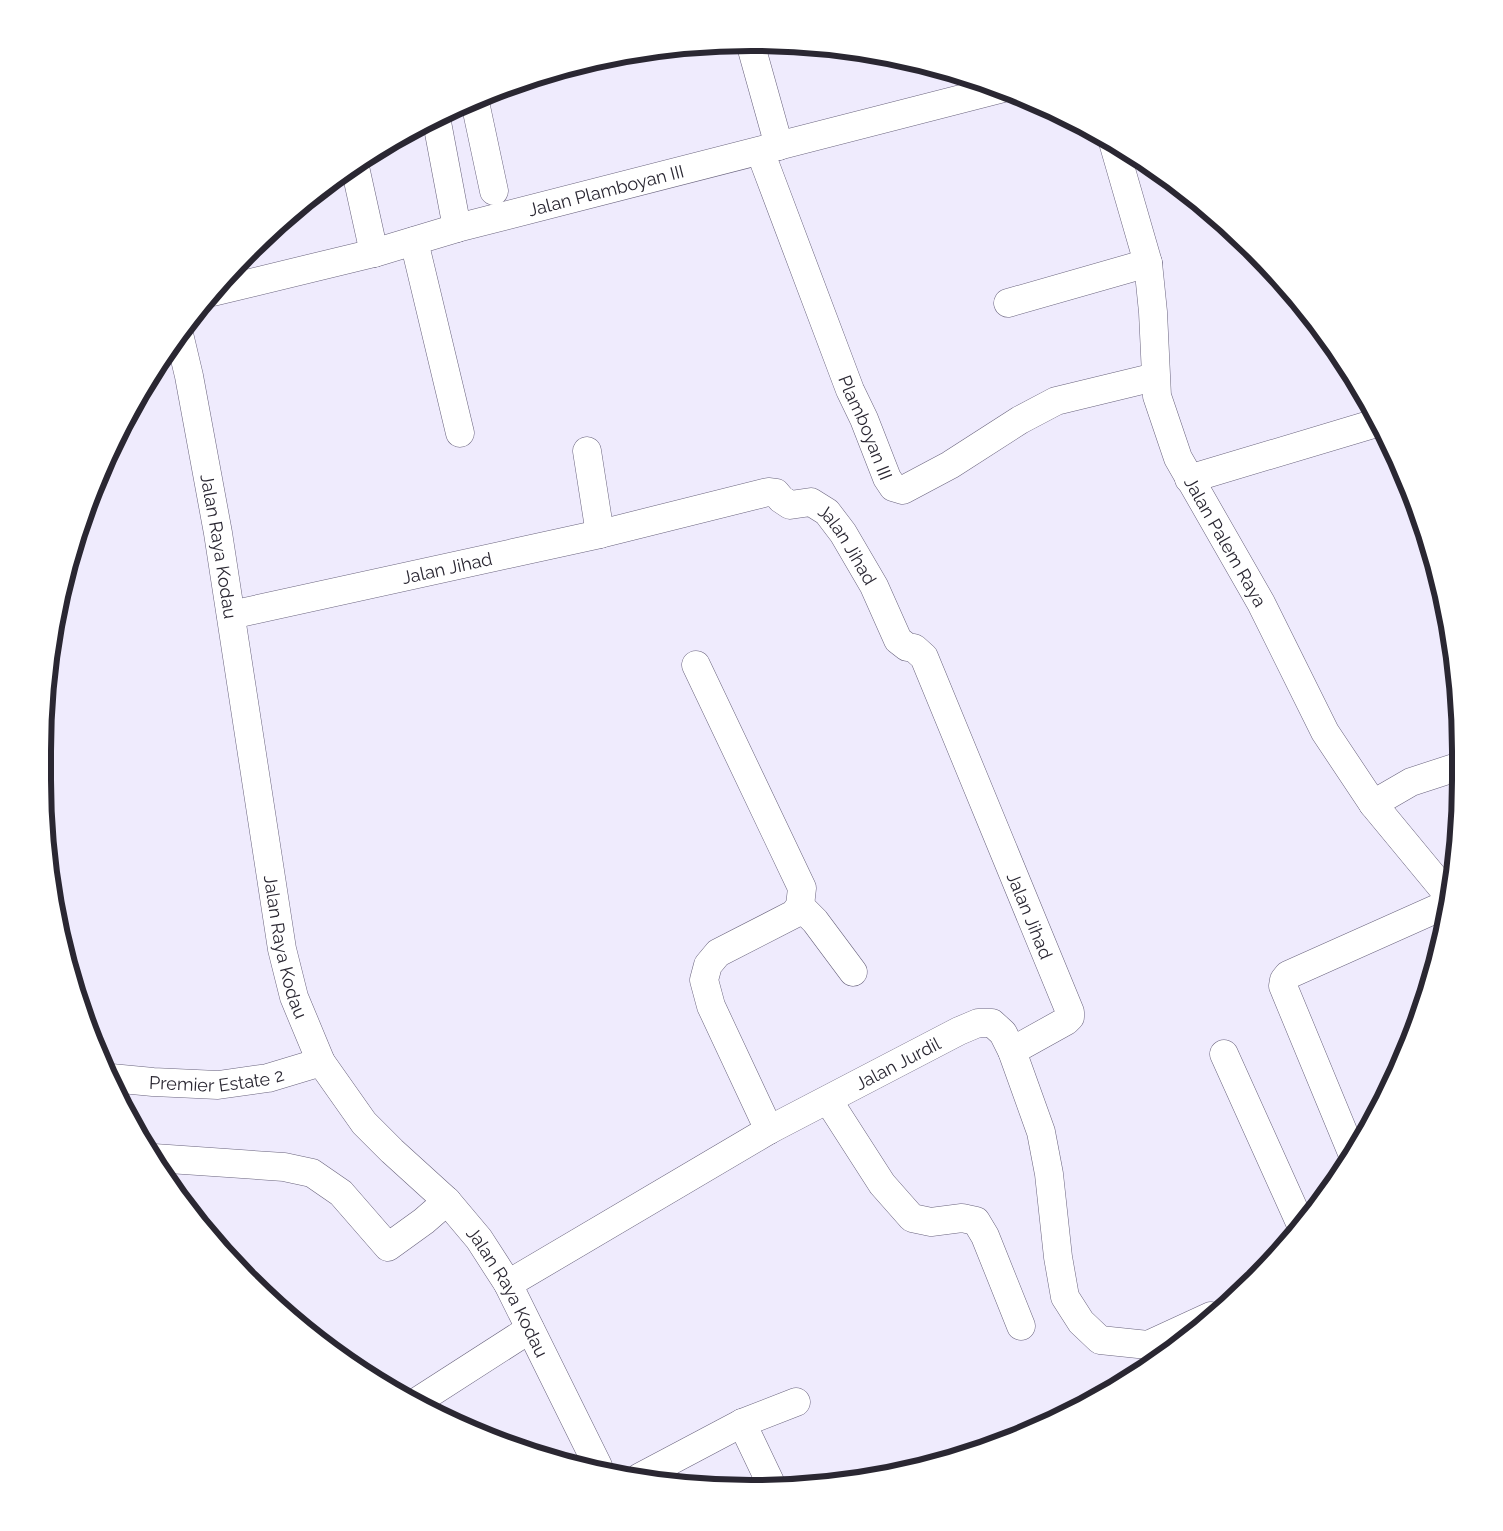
<svg xmlns="http://www.w3.org/2000/svg" width="1503" height="1531" viewBox="0 0 1503 1531" font-family="Raleway,sans-serif">
<rect width="100%" height="100%" fill="#efebfd"/>
<g fill="none" stroke-linecap="round" stroke-linejoin="round">
<g stroke="#69637d" stroke-width="29">
<g id="minor">
<polyline points="751,46 779,146"/>
<polyline points="475,102 494,191"/>
<polyline points="436,117 457,228"/>
<path id="s1" d="M1113,142l35,121 5,49 4,84 21,62 83,145 64,129 48,72 76,92"/>
<path id="s2" d="M760,151l90,239 14,29 23,59 6,9 10,3 47,-25 70,-45 36,-19 99,-24"/>
<polyline points="355,167 374,253"/>
<polyline points="414,241 460,433"/>
<path id="s3" d="M213,292l161,-39 83,-25 543,-139"/>
<polyline points="1008,303 1148,263"/>
<path id="s4" d="M180,338l9,38 29,157 64,416 12,48 27,65 43,61 28,28 55,50 32,38 29,45 90,182"/>
<polyline points="587,451 600,534"/>
<polyline points="1189,479 1373,424"/>
<path id="s5" d="M231,615l369,-81 168,-42 8,1 5,6 9,6 21,-3 16,10 16,21 31,53 24,54 9,7 7,1 10,9 146,355v5l-4,4 -54,30"/>
<polyline points="696,665 802,888 800,906 794,914 718,953 708,965 704,980 711,1006 769,1130"/>
<polyline points="1373,804 1411,782 1457,767"/>
<polyline points="800,906 815,921 853,972"/>
<polyline points="1224,1054 1301,1225"/>
<path id="s6" d="M111,1078l42,4 65,3 50,-7 53,-16"/>
<polyline points="828,1100 882,1184 912,1218 931,1222 962,1218 976,1221 985,1236 1021,1326"/>
<polyline points="1352,1153 1283,986 1284,980 1288,975 1447,904"/>
<polyline points="154,1158 284,1167 312,1173 341,1193 388,1247 424,1221 447,1201"/>
<path id="s7" d="M508,1284l261,-154 190,-99 19,-8h14l11,10 9,18 29,81 8,42 9,83 7,40 16,25 19,18 48,5 63,-29"/>
<polyline points="418,1401 530,1329"/>
<polyline points="742,1423 772,1486"/>
<polyline points="640,1477 742,1423 796,1402"/>
</g>
</g>
<use href="#minor" stroke="#fff" stroke-width="28"/>
</g>
<g text-anchor="middle" dominant-baseline="central" stroke-width="4" stroke-linejoin="round" paint-order="stroke">
<g font-size="18" fill="#2a2732" stroke="#fff">
<text stroke="none"><textPath href="#s3" startOffset="406">Jalan Plamboyan III</textPath></text>
<text stroke="none"><textPath href="#s2" startOffset="296">Plamboyan III</textPath></text>
<text stroke="none"><textPath href="#s1" startOffset="421">Jalan Palem Raya</textPath></text>
<text stroke="none"><textPath href="#s4" startOffset="212">Jalan Raya Kodau</textPath></text>
<text stroke="none"><textPath href="#s5" startOffset="656">Jalan Jihad</textPath></text>
<text stroke="none"><textPath href="#s5" startOffset="221">Jalan Jihad</textPath></text>
<text stroke="none"><textPath href="#s5" startOffset="1076">Jalan Jihad</textPath></text>
<text stroke="none"><textPath href="#s4" startOffset="618">Jalan Raya Kodau</textPath></text>
<text stroke="none"><textPath href="#s7" startOffset="448">Jalan Jurdil</textPath></text>
<text stroke="none"><textPath href="#s6" startOffset="106">Premier Estate 2</textPath></text>
<text stroke="none"><textPath href="#s4" startOffset="1038">Jalan Raya Kodau</textPath></text>
</g>
</g>
<path d="M0 0H1503V1531H0ZM751 51H752A700 700 0 0 1 1452 751V780A700 700 0 0 1 752 1480H751A700 700 0 0 1 51 780V751A700 700 0 0 1 751 51Z" fill="#fff" fill-rule="evenodd"/>
<path fill="none" stroke="#2a2732" stroke-width="6" d="M751 51H752A700 700 0 0 1 1452 751V780A700 700 0 0 1 752 1480H751A700 700 0 0 1 51 780V751A700 700 0 0 1 751 51Z"/>
</svg>
